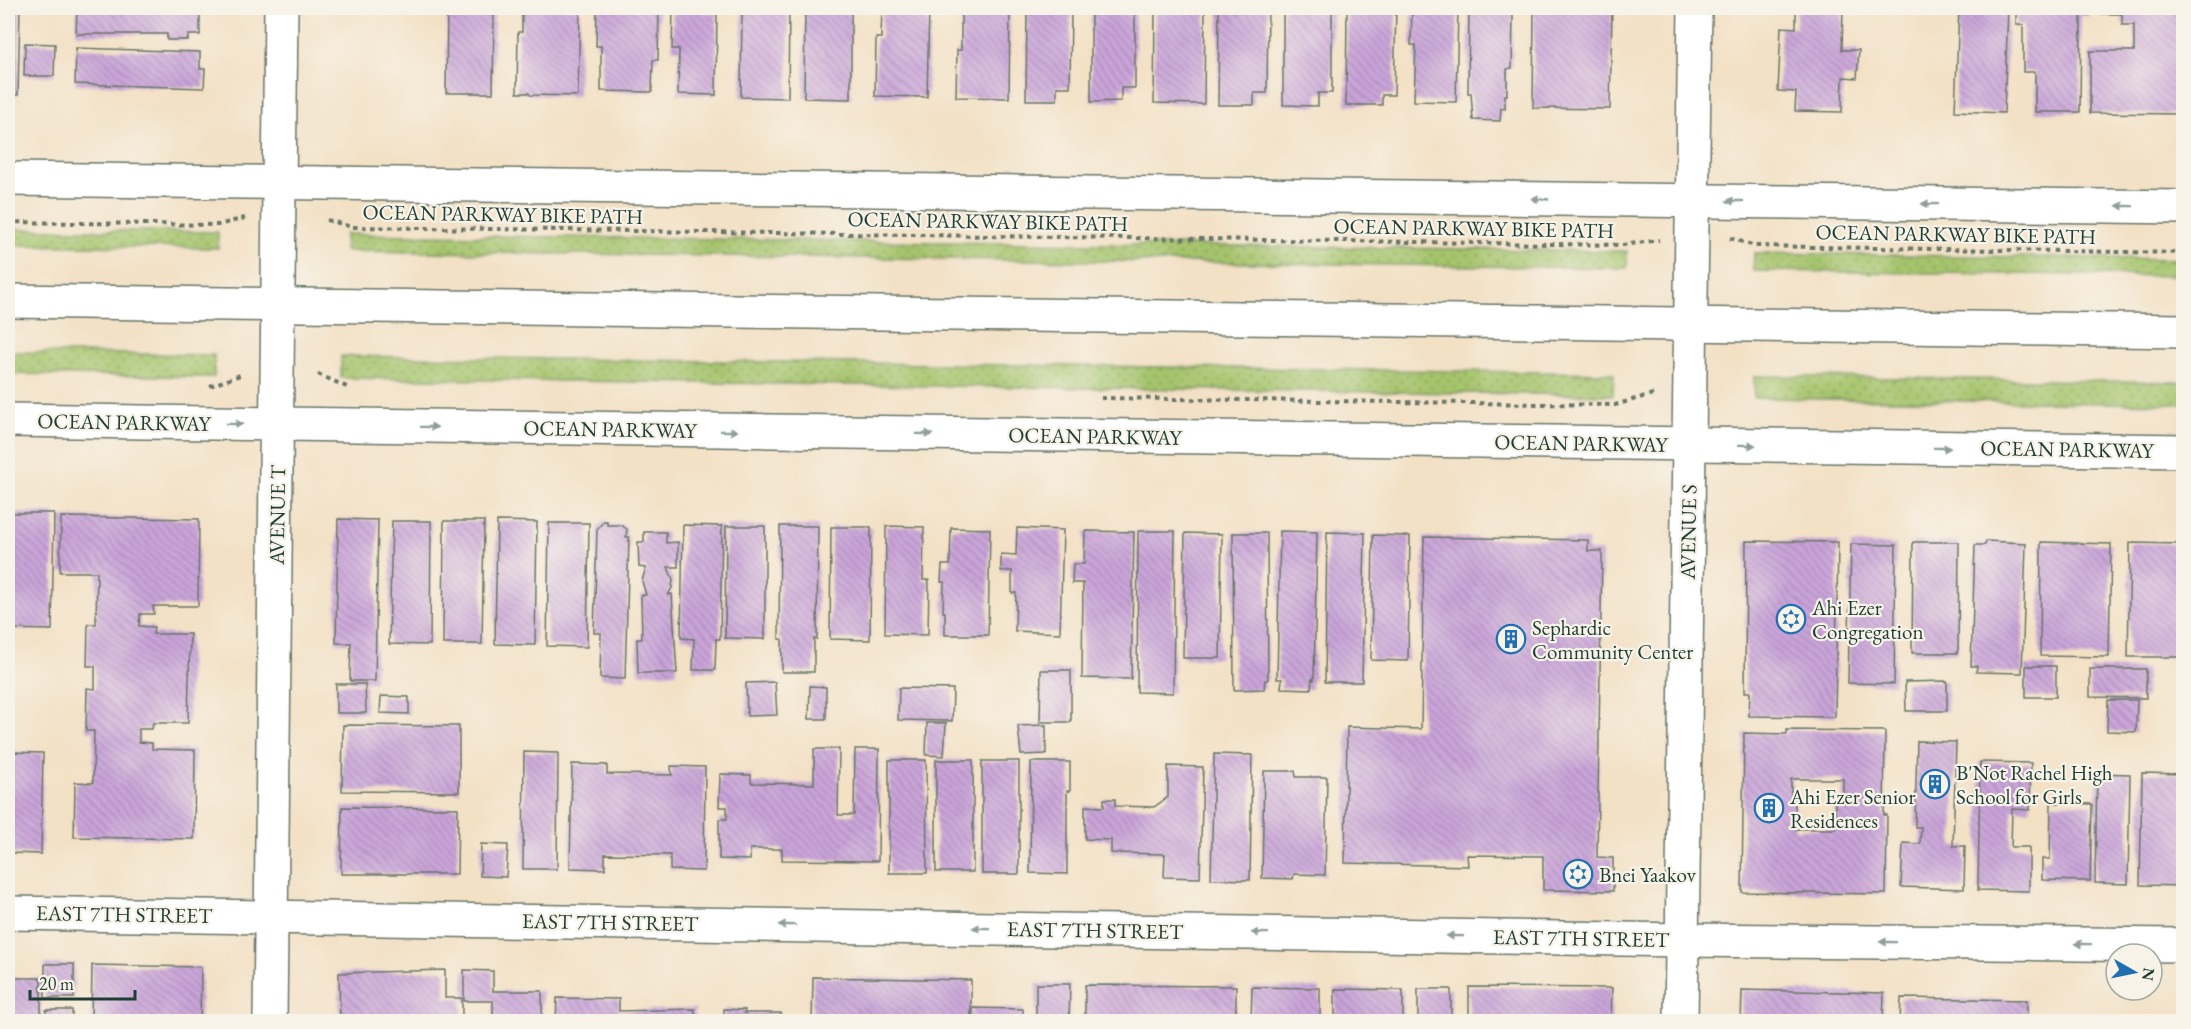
<svg xmlns="http://www.w3.org/2000/svg" width="2191" height="1029" viewBox="0 0 2191 1029" font-family="'EB Garamond',serif">
<defs>
<pattern id="grass-dots" width="8" height="8" patternUnits="userSpaceOnUse" patternTransform="scale(1.5)"><rect width="8" height="8" fill="#a5c46c"/><path d="M2 2h.1M6 6h.1" fill="none" stroke="#86a05a" stroke-width="1.8" stroke-linecap="round"/></pattern>
<pattern id="building-back-hatch" width="6" height="6" patternUnits="userSpaceOnUse" patternTransform="scale(1.5)"><rect width="6" height="6" fill="#cba5da"/><path d="M-1 5l2 2M0 0l6 6M5-1l2 2" fill="none" stroke="#a488b2"/></pattern>
</defs>
<rect width="100%" height="100%" fill="#f7f3e8"/>
<filter id="ink" filterUnits="userSpaceOnUse"><feTurbulence type="fractalNoise" baseFrequency=".0167" numOctaves="2"/><feDisplacementMap in="SourceGraphic" scale="12" xChannelSelector="R" yChannelSelector="G"/><feConvolveMatrix kernelMatrix="1 2 1 2 8 2 1 2 1" color-interpolation-filters="sRGB"/></filter>
<filter id="wash" filterUnits="userSpaceOnUse"><feTurbulence type="fractalNoise" baseFrequency=".008" numOctaves="4" result="noise"/><feDisplacementMap in="SourceGraphic" scale="24" xChannelSelector="R" yChannelSelector="G"/><feGaussianBlur stdDeviation="1.35" result="paint"/><feColorMatrix in="noise" values="0 0 0 0 0 0 0 0 0 0 0 0 0 0 0 0 0 1.4 0 .05"/><feComposite in="paint" operator="in"/></filter>
<g filter="url(#wash)">
<rect width="100%" height="100%" fill="#f3e1c6"/>
<g fill="url(#grass-dots)" stroke="#628050" stroke-width="1.5">
<polygon points="8,229 218,232 218,248 8,245"/>
<polygon points="345,234 1627,251 1627,268 345,251"/>
<polygon points="1754,253 2183,259 2183,276 1753,271"/>
<polygon points="8,352 214,355 214,377 8,374"/>
<polygon points="341,356 1614,373 1613,395 341,378"/>
<polygon points="1754,376 2183,382 2183,404 1754,398"/>
</g>
<g id="blocks">
<g fill="url(#building-back-hatch)" fill-rule="evenodd">
<polygon points="8,8 20,8 18,95 8,94"/>
<polygon points="77,8 200,8 200,35 188,35 188,40 167,40 167,34 76,34"/>
<polygon points="447,8 494,8 493,93 446,93"/>
<polygon points="522,8 580,8 578,96 530,95 529,93 517,93 518,32 522,32"/>
<polygon points="597,8 659,8 658,60 653,60 652,92 601,91 601,46 596,46"/>
<polygon points="673,8 703,8 703,12 717,12 716,95 678,94 679,49 672,49"/>
<polygon points="742,8 789,8 788,98 741,97"/>
<polygon points="805,8 851,8 851,99 804,98"/>
<polygon points="882,8 929,8 927,97 875,96 876,38 881,38"/>
<polygon points="961,8 1010,8 1009,98 956,97 957,50 961,50"/>
<polygon points="1027,8 1071,8 1070,87 1057,87 1057,100 1026,100"/>
<polygon points="1091,8 1135,8 1135,88 1121,88 1121,101 1091,102"/>
<polygon points="1155,8 1205,8 1204,104 1154,103"/>
<polygon points="1219,8 1268,8 1267,93 1254,93 1254,105 1218,105"/>
<polygon points="1283,8 1332,8 1332,93 1318,93 1318,106 1283,105"/>
<polygon points="1347,8 1396,8 1394,95 1382,95 1382,105 1346,105"/>
<polygon points="1412,8 1458,8 1456,102 1414,101 1416,45 1411,45"/>
<polygon points="1469,8 1508,8 1508,14 1513,15 1512,68 1507,69 1507,95 1505,95 1505,109 1501,108 1500,121 1473,120 1471,93 1468,93"/>
<polygon points="1534,8 1612,8 1610,109 1533,108"/>
<polygon points="1796,8 1843,8 1842,50 1859,50 1857,78 1843,77 1842,112 1795,111 1796,92 1778,91 1781,27 1796,28"/>
<polygon points="1959,8 2008,8 2004,113 1955,111"/>
<polygon points="2016,8 2089,8 2089,16 2081,15 2080,112 2035,112 2035,72 2023,72 2023,25 2016,25"/>
<polygon points="2092,8 2184,8 2184,114 2090,113 2090,51 2134,51 2134,25 2122,25 2122,14 2092,14"/>
<polygon points="25,43 55,44 54,76 24,76"/>
<polygon points="76,48 200,52 200,69 205,69 204,88 75,84"/>
<polygon points="8,513 54,513 52,630 8,629"/>
<polygon points="61,517 199,519 198,606 153,606 154,614 140,614 139,626 154,627 153,634 190,634 188,723 153,723 152,729 139,729 139,742 152,743 152,749 195,750 194,839 74,837 75,782 93,783 94,731 86,731 87,688 95,689 95,666 87,666 88,624 96,624 97,572 60,572"/>
<polygon points="338,519 378,520 375,681 350,681 351,643 336,643"/>
<polygon points="392,521 431,521 430,645 389,644"/>
<polygon points="444,521 484,521 482,644 443,644"/>
<polygon points="497,521 537,522 535,645 495,644"/>
<polygon points="604,521 607,521 607,525 621,525 627,529 626,537 629,537 625,679 600,678 601,633 594,633 597,529"/>
<polygon points="549,523 589,523 587,647 547,646"/>
<polygon points="683,525 722,526 720,639 716,639 715,670 693,670 694,639 681,638"/>
<polygon points="726,526 765,526 765,639 725,638"/>
<polygon points="780,526 818,526 817,639 814,639 814,672 782,672 782,639 779,639"/>
<polygon points="886,526 924,527 923,580 929,580 928,635 885,634"/>
<polygon points="831,527 871,527 870,640 830,639"/>
<polygon points="951,528 990,529 988,635 945,635 945,612 943,612 944,582 941,582 942,565 950,565"/>
<polygon points="1017,528 1063,530 1060,633 1015,631 1016,593 1012,593 1012,571 1001,571 1001,554 1016,555"/>
<polygon points="1085,531 1134,532 1131,679 1082,678 1083,583 1072,583 1073,564 1084,564"/>
<polygon points="1138,531 1175,531 1173,693 1137,692"/>
<polygon points="1280,531 1317,532 1314,680 1312,679 1311,689 1281,688 1282,679 1277,679"/>
<polygon points="644,532 666,532 666,543 678,542 678,567 668,567 673,580 672,588 668,595 672,594 677,673 638,673 637,639 642,639 641,595 646,595 642,581 646,568 639,567 638,542 644,542"/>
<polygon points="1327,532 1365,533 1362,682 1325,682"/>
<polygon points="1185,533 1222,534 1220,658 1183,658"/>
<polygon points="1233,533 1267,533 1268,680 1265,680 1264,689 1234,690"/>
<polygon points="1373,535 1410,536 1408,661 1371,660"/>
<polygon points="1424,537 1588,540 1588,551 1602,551 1597,857 1613,858 1613,891 1543,890 1543,856 1467,855 1468,866 1345,863 1347,727 1421,729"/>
<polygon points="1746,541 1838,542 1835,717 1749,716 1750,692 1745,692"/>
<polygon points="1986,541 2026,543 2022,673 1976,672 1977,666 1971,666 1975,545 1985,545"/>
<polygon points="1913,542 1959,542 1958,653 1912,653"/>
<polygon points="2041,542 2111,544 2109,657 2040,656"/>
<polygon points="2130,543 2184,544 2184,657 2128,657"/>
<polygon points="1851,544 1896,545 1894,684 1848,683"/>
<rect x="2026" y="666" width="30" height="31"/>
<polygon points="2090,669 2146,669 2146,698 2090,697"/>
<polygon points="1041,670 1071,670 1071,722 1040,722"/>
<polygon points="1947,681 1947,711 1906,711 1905,682"/>
<polygon points="775,682 777,715 747,716 746,683"/>
<polygon points="336,684 365,684 366,713 336,713"/>
<polygon points="810,686 826,687 826,719 809,719"/>
<polygon points="899,688 953,689 952,721 898,720"/>
<polygon points="381,696 409,697 409,714 380,713"/>
<polygon points="2108,700 2137,700 2136,732 2107,731"/>
<polygon points="927,723 946,723 944,756 926,755"/>
<polygon points="343,725 459,726 459,792 342,791"/>
<polygon points="1046,725 1046,754 1021,755 1018,726"/>
<path d="M1787,730l98,1 -1,84h3l-1,79 -144,-2 2,-159 43,1zM1791,779h52v21h-8v29h-40v-33l-4,1z"/>
<polygon points="1917,741 1956,742 1953,846 1965,846 1964,889 1901,887 1903,843 1920,844 1921,827 1915,827"/>
<polygon points="814,749 839,749 838,815 854,815 855,749 879,749 878,861 782,860 782,849 750,849 750,860 719,859 719,819 727,819 727,807 719,807 720,774 751,775 751,783 814,784"/>
<polygon points="8,752 43,753 41,854 8,853"/>
<polygon points="524,752 558,753 557,869 523,869"/>
<polygon points="1214,754 1252,755 1250,880 1211,879"/>
<polygon points="889,760 926,760 927,873 889,873"/>
<rect x="936" y="760" width="37" height="112"/>
<rect x="982" y="761" width="37" height="113"/>
<polygon points="1031,762 1070,762 1070,791 1067,791 1067,874 1030,873"/>
<polygon points="1980,762 2031,763 2030,810 2012,809 2011,847 2029,847 2029,891 1978,890"/>
<polygon points="572,764 607,765 607,774 672,775 671,766 705,767 704,871 670,870 670,855 605,854 605,869 570,868"/>
<polygon points="1168,766 1203,767 1200,878 1164,877 1165,854 1111,853 1111,840 1085,839 1085,806 1104,807 1104,799 1115,799 1115,806 1154,807 1168,797"/>
<polygon points="1264,771 1295,771 1296,777 1327,777 1325,875 1294,874 1293,879 1262,878"/>
<polygon points="2097,773 2130,774 2128,884 2095,883"/>
<polygon points="2142,773 2184,774 2184,886 2140,885"/>
<polygon points="2051,803 2092,804 2090,881 2042,880 2042,859 2050,859"/>
<polygon points="342,807 458,808 457,874 341,874"/>
<polygon points="481,844 508,845 506,877 480,876"/>
<rect x="45" y="964" width="29" height="34"/>
<polygon points="92,965 201,967 200,1022 91,1022"/>
<polygon points="445,970 445,998 462,998 462,1022 340,1022 339,973"/>
<polygon points="464,970 493,971 493,991 542,991 542,1022 493,1022 493,1001 464,1001"/>
<polygon points="813,977 971,980 971,1022 812,1022"/>
<rect x="8" y="978" width="33" height="44"/>
<polygon points="1036,984 1070,984 1069,1022 972,1022 973,1008 1023,1009 1023,1019 1036,1019"/>
<polygon points="1085,985 1236,986 1236,1022 1085,1022"/>
<polygon points="1252,987 1320,988 1320,1022 1251,1022"/>
<polygon points="1469,987 1612,988 1611,1022 1469,1022"/>
<polygon points="1335,989 1403,990 1403,1022 1335,1022"/>
<rect x="1418" y="989" width="33" height="33"/>
<polygon points="1742,990 1884,993 1883,1022 1741,1022"/>
<polygon points="557,998 619,999 619,1011 695,1009 695,1022 556,1022"/>
<polygon points="1901,998 2027,1000 2027,1022 1900,1022"/>
<polygon points="724,1009 745,1010 744,1013 781,1013 781,1022 724,1022"/>
<rect x="46" y="1010" width="26" height="12"/>
</g>
</g>
</g>
<g filter="url(#ink)">
<use href="#blocks" fill-opacity="0" stroke="#697667" stroke-width="1.5"/>
<g fill="none" stroke-linecap="round" stroke-linejoin="round">
<g stroke="#697667" stroke-width="36">
<g id="street">
<polyline points="8,179 2184,207"/>
<polyline points="8,420 2184,451"/>
<polyline points="8,913 1682,940 2184,945"/>
<polyline points="270,1022 281,8"/>
<polyline points="1681,1022 1695,8"/>
</g>
</g>
<g stroke="#697667" stroke-width="36">
<polyline id="primary" points="8,301 2184,331"/>
</g>
<g stroke="#697667" stroke-width="4" stroke-dasharray="4.5 4.5" stroke-linecap="butt">
<polyline points="327,220 352,227 1623,245 1659,240"/>
<polyline points="8,222 218,225 245,218"/>
<polyline points="1730,238 1755,246 2184,253"/>
<polyline points="318,374 349,388"/>
<polyline points="210,386 243,374"/>
<polyline points="1101,398 1615,405 1653,394"/>
</g>
<use href="#street" stroke="#fff" stroke-width="33"/>
<use href="#primary" stroke="#fff" stroke-width="33"/>
</g>
<defs><path id="oneway-solid" d="M-6-.8H1V-3.2L6.5 0L1 3.2V.8H-6Z" transform="scale(1.5)"/></defs>
<g fill="#8f9e9a">
<use href="#oneway-solid" transform="translate(1540 199) rotate(-179)"/>
<use href="#oneway-solid" transform="translate(1735 201) rotate(-180)"/>
<use href="#oneway-solid" transform="translate(1930 204) rotate(-179)"/>
<use href="#oneway-solid" transform="translate(2125 206) rotate(-179)"/>
<use href="#oneway-solid" transform="translate(234 424) rotate(1)"/>
<use href="#oneway-solid" transform="translate(429 427) rotate(1)"/>
<use href="#oneway-solid" transform="translate(729 431) rotate(1)"/>
<use href="#oneway-solid" transform="translate(924 434) rotate(1)"/>
<use href="#oneway-solid" transform="translate(1747 445) rotate(1)"/>
<use href="#oneway-solid" transform="translate(1942 448) rotate(1)"/>
<use href="#oneway-solid" transform="translate(787 925) rotate(-179)"/>
<use href="#oneway-solid" transform="translate(981 928) rotate(-179)"/>
<use href="#oneway-solid" transform="translate(1260 933) rotate(-179)"/>
<use href="#oneway-solid" transform="translate(1455 936) rotate(-179)"/>
<use href="#oneway-solid" transform="translate(1888 942) rotate(-179)"/>
<use href="#oneway-solid" transform="translate(2083 944) rotate(-179)"/>
</g>
</g>
<defs>
<g id="synagogue-ring" transform="scale(1.5)"><circle r="9.5" fill="#f7f3e8" stroke="#1f6fb2" stroke-width="1.5"/><path d="M0-6.5L5.6 3.2H-5.6ZM0 6.5L5.6-3.2H-5.6Z" fill="#1f6fb2"/></g>
<g id="building-ring" transform="scale(1.5)"><circle r="9.5" fill="#f7f3e8" stroke="#1f6fb2" stroke-width="1.5"/><path d="M-4-6H4V6H1V3H-1V6H-4ZM-2.5-4.3h1.7v1.8h-1.7ZM.8-4.3h1.7v1.8H.8ZM-2.5-1h1.7V.8h-1.7ZM.8-1h1.7V.8H.8Z" fill="#1f6fb2"/></g>
</defs>
<g fill-rule="evenodd">
<use href="#synagogue-ring" x="1791" y="619"/>
<use href="#building-ring" x="1511" y="639"/>
<use href="#building-ring" x="1935" y="784"/>
<use href="#building-ring" x="1769" y="808"/>
<use href="#synagogue-ring" x="1578" y="874"/>
</g>
<g text-anchor="middle" dominant-baseline="central" stroke-width="4.5" stroke-linejoin="round" paint-order="stroke">
<g font-size="21" fill="#1f3d34" stroke="#f7f3e8">
<text transform="translate(503 214) rotate(1)">OCEAN PARKWAY BIKE PATH</text>
<text transform="translate(988 221) rotate(1)">OCEAN PARKWAY BIKE PATH</text>
<text transform="translate(1474 228) rotate(1)">OCEAN PARKWAY BIKE PATH</text>
<text transform="translate(1956 234) rotate(1)">OCEAN PARKWAY BIKE PATH</text>
<text transform="translate(124 422) rotate(1)">OCEAN PARKWAY</text>
<text transform="translate(610 429) rotate(1)">OCEAN PARKWAY</text>
<text transform="translate(1095 436) rotate(1)">OCEAN PARKWAY</text>
<text transform="translate(1581 443) rotate(1)">OCEAN PARKWAY</text>
<text transform="translate(2067 449) rotate(1)">OCEAN PARKWAY</text>
<text transform="translate(277 515) rotate(-89)">AVENUE T</text>
<text transform="translate(1688 532) rotate(-89)">AVENUE S</text>
<text transform="translate(124 914) rotate(1)">EAST 7TH STREET</text>
<text transform="translate(610 922) rotate(1)">EAST 7TH STREET</text>
<text transform="translate(1095 930) rotate(1)">EAST 7TH STREET</text>
<text transform="translate(1581 938) rotate(1)">EAST 7TH STREET</text>
</g>
<g font-size="21" fill="#1f3d34" stroke="#f7f3e8" text-anchor="start">
<text x="1812" y="607">Ahi Ezer<tspan x="1812" dy="24">Congregation</tspan></text>
<text x="1532" y="627">Sephardic<tspan x="1532" dy="24">Community Center</tspan></text>
<text x="1956" y="772">B'Not Rachel High<tspan x="1956" dy="24">School for Girls</tspan></text>
<text x="1790" y="796">Ahi Ezer Senior<tspan x="1790" dy="24">Residences</tspan></text>
<text x="1599" y="874">Bnei Yaakov</text>
</g>
</g>
<rect width="2191" height="1029" fill="none" stroke="#f7f3e8" stroke-width="30"/>
<g transform="translate(2134 972) rotate(99)"><circle r="28" fill="#f7f3e8" stroke="#a1aaa0" stroke-width="1.5"/>
<path d="M0-4.5L10 22L0 15L-10 22Z" fill="#1f6fb2"/>
<text y="-9" font-size="16" font-weight="bold" text-anchor="middle" fill="#1f3d34">N</text>
</g>
<path d="M30 990v9h105v-9" fill="none" stroke="#1f3d34" stroke-width="3"/>
<text x="39" y="990" font-size="18" fill="#1f3d34" stroke="#f7f3e8" stroke-width="4.5" paint-order="stroke">20 m</text>
</svg>
